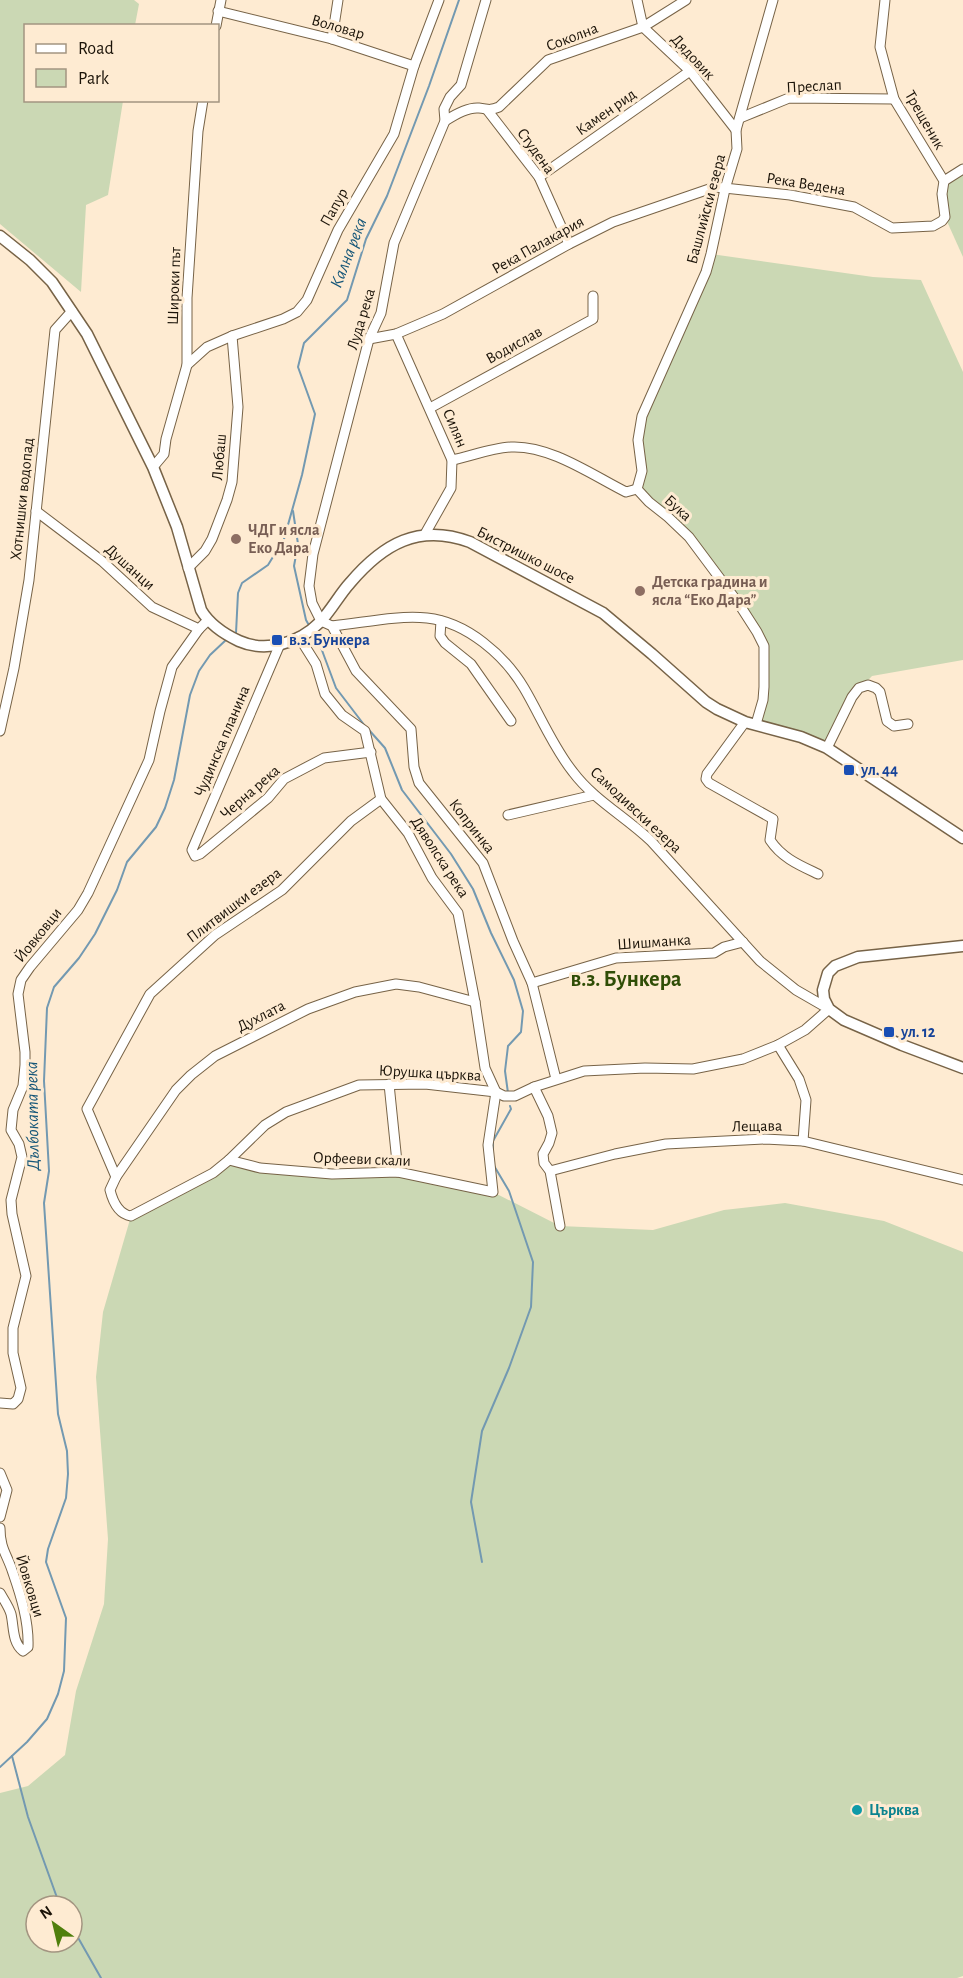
<svg xmlns="http://www.w3.org/2000/svg" width="963" height="1978" viewBox="0 0 963 1978" font-family="'Alegreya Sans',sans-serif">
<rect width="100%" height="100%" fill="#feebd2"/>
<g fill="#cbd8b4" fill-rule="evenodd">
<polygon points="0,0 134,0 139,4 135,25 26,26 26,100 123,101 108,195 86,205 81,292 0,224"/>
<polygon points="963,169 963,257 945,217 944,181"/>
<polygon points="711,254 873,277 921,280 963,372 963,660 872,676 852,697 827,748 756,724 764,646 702,554 637,489 642,416"/>
<path d="M229,1160l31,8 138,4 95,20 67,34 93,4 71,-20 61,-7 99,18 79,31v724l-6,2h-957v-185l28,-7 37,-31 11,-64 28,-87 4,-65 -12,-162 7,-65 28,-96zM36,1906h36v36h-36z"/>
</g>
<g fill="none" stroke-linecap="round" stroke-linejoin="round">
<g stroke="#7399b1" stroke-width="2">
<polyline points="293,511 298,544 294,566 306,620 310,627"/>
<polyline points="313,632 320,645 336,688 365,726"/>
<polyline points="234,634 236,633 238,593 242,583 268,565 284,539 302,475 315,414 298,367 304,343 347,300 366,239 387,196 429,86 459,0"/>
<polyline points="369,730 385,748 402,790 451,854 473,889 491,933 514,980 523,1011 521,1032 508,1046 505,1071 508,1093"/>
<polyline points="493,1150 493,1141 511,1109 510,1106"/>
<polyline points="482,1562 471,1502 482,1431 509,1368 531,1307 533,1262 509,1191 493,1164"/>
<polyline points="12,1756 28,1817 60,1906"/>
<polyline points="0,1767 27,1742 47,1719 58,1694 64,1671 66,1618 46,1562 48,1549 66,1498 68,1474 67,1451 58,1414 44,1203 49,1171 44,1081 47,1008 54,987 79,958 95,934 117,890 127,862 156,827 165,808 174,780 190,695 199,671 210,655 227,639"/>
<polyline points="72,1927 101,1978"/>
</g>
<g stroke="#776347" stroke-width="11">
<g id="minor">
<polyline points="486,0 461,85 450,97 444,109 445,121 394,243 381,313 369,339 313,554 309,586 312,603 321,621 332,626 356,671 411,729 414,767 419,783 483,863 513,941 532,983 556,1079"/>
<polyline points="637,0 643,27 690,71 736,130"/>
<polyline points="218,11 332,39 414,66"/>
<polyline points="216,26 221,0"/>
<polyline points="332,39 338,0"/>
<polyline points="488,111 539,177 569,244"/>
<polyline points="740,118 789,98 894,99"/>
<path d="M445,121c9,-6 23,-14 34,-13 10,1 9,3 20,-1l49,-47 95,-33 43,-27"/>
<polyline points="539,177 690,71"/>
<polyline points="944,181 963,169"/>
<polyline points="396,334 452,460 451,488 425,534"/>
<polyline points="369,339 396,334 443,314 569,244 613,222 715,187 790,195 854,207 892,228 933,226 942,221 945,217 942,194 944,181 894,99 880,47 885,0"/>
<polyline points="187,365 207,347 232,336 283,319 297,312 307,300 338,230 394,134 414,66 439,0"/>
<polyline points="430,408 593,319 593,296"/>
<path d="M452,460c19,-4 40,-12 59,-13 39,-2 81,28 115,45l11,-3"/>
<polyline points="153,467 164,454 166,439 187,365 187,298 198,131 203,100"/>
<polyline points="637,489 642,471 638,440 642,416 706,272 711,254 725,189 737,149 736,130 773,0"/>
<polyline points="637,489 649,502 668,517 689,537 739,604 757,632 764,646 764,687 763,700 756,724"/>
<polyline points="36,511 102,561 152,607 199,629 207,621"/>
<polyline points="188,568 205,551 212,539 227,500 232,482 238,407 232,336"/>
<polyline points="441,621 440,636 445,643 471,664 511,721"/>
<path d="M332,626c31,-3 64,-11 95,-8 40,4 78,38 97,70 16,27 29,59 49,84 21,28 53,45 78,69l109,120 36,29 33,19 -24,21 -27,15 -35,14 -50,10 -48,-1 -61,3 -50,16 -19,9h-11l-8,-4 -71,-8 -66,1 -73,27 -21,13 -36,35 -16,13 -82,43c-13,-2 -18,-14 -21,-26l6,-13 60,-87 15,-15 24,-19 93,-47 47,-17 41,-8 23,3 56,15"/>
<polyline points="280,644 192,850 195,856 200,854 268,798 284,779 324,758 371,752"/>
<path d="M745,722l-38,52 -1,5 3,4 64,36 -3,21c12,18 29,25 48,34"/>
<polyline points="0,731 14,668 29,580 55,330 72,311"/>
<polyline points="827,748 852,697 859,688 868,685 876,688 880,692 887,721 894,726 908,724"/>
<polyline points="508,815 594,795"/>
<polyline points="532,983 616,958 714,953 724,947 743,942"/>
<polyline points="778,1045 799,1079 806,1100 803,1141"/>
<polyline points="389,1084 398,1172"/>
<polyline points="534,1087 548,1116 552,1133 549,1143 543,1154 544,1163 550,1171 560,1226"/>
<polyline points="229,1160 260,1168 332,1174 398,1172 493,1192 488,1145 496,1092 485,1068 475,1002 458,913 432,878 408,833 381,799 365,731 342,715 325,694 316,664 299,637"/>
<polyline points="550,1171 615,1154 666,1144 765,1139 803,1141 963,1180"/>
<polyline points="116,1177 87,1109 150,994 215,935 282,890 351,821 381,799"/>
<polyline points="0,1403 13,1404 18,1399 21,1388 13,1353 13,1328 26,1276 12,1214 11,1200 22,1157 19,1144 11,1130 13,1110 23,1086 25,1065 25,1052 18,994 21,980 30,967 78,910 88,893 149,760 160,711 172,667 199,629"/>
<polyline points="0,1473 7,1490 0,1517"/>
<path d="M0,1528c0,21 7,26 13,45 8,23 16,49 15,74l-5,4c-11,-9 -9,-24 -12,-37 -2,-7 -7,-14 -11,-21"/>
</g>
</g>
<g stroke="#776347" stroke-width="13">
<g id="tertiary">
<path d="M0,236l30,24 22,22 35,52 66,133 24,60 24,83c9,15 23,24 38,31 27,12 60,2 80,-18 12,-12 20,-28 31,-40 33,-39 69,-60 120,-41l133,71 49,41 54,48 11,7 28,13 56,15 26,11 136,90"/>
<polyline points="963,946 858,957 835,966 828,973 823,990 824,999 829,1009 844,1020 902,1045 963,1068"/>
</g>
</g>
<use href="#minor" stroke="#fff" stroke-width="9"/>
<use href="#tertiary" stroke="#fff" stroke-width="10"/>
</g>
<g fill="#8d6e63" stroke="#feebd2" stroke-width="2">
<circle cx="236" cy="539" r="6"/>
<circle cx="640" cy="591" r="6"/>
</g>
<g fill="#1a4fb4" stroke="#feebd2" stroke-width="2">
<rect x="271" y="634" width="12" height="12" rx="3"/>
<rect x="843" y="764" width="12" height="12" rx="3"/>
<rect x="883" y="1026" width="12" height="12" rx="3"/>
</g>
<circle fill="#0f9aa8" stroke="#feebd2" stroke-width="2" cx="857" cy="1810" r="6"/>
<g text-anchor="middle" dominant-baseline="central" stroke-width="6" stroke-linejoin="round" paint-order="stroke">
<g font-size="16" fill="#1b1308" stroke="#feebd2">
<text transform="translate(338 27) rotate(16)">Воловар</text>
<text transform="translate(572 37) rotate(-21)">Соколна</text>
<text transform="translate(693 57) rotate(47)">Дядовик</text>
<text transform="translate(814 86) rotate(-3)">Преслап</text>
<text transform="translate(606 112) rotate(-35)">Камен рид</text>
<text transform="translate(925 120) rotate(60)">Трещеник</text>
<text transform="translate(536 151) rotate(54)">Студена</text>
<text transform="translate(806 184) rotate(9)">Река Ведена</text>
<text transform="translate(334 207) rotate(-61)">Папур</text>
<text transform="translate(706 209) rotate(-75)">Башлийски езера</text>
<text transform="translate(538 245) rotate(-29)">Река Палакария</text>
<text transform="translate(174 286) rotate(-88)">Широки път</text>
<text transform="translate(361 319) rotate(-73)">Луда река</text>
<text transform="translate(514 345) rotate(-29)">Водислав</text>
<text transform="translate(455 428) rotate(67)">Силян</text>
<text transform="translate(219 457) rotate(-85)">Любаш</text>
<text transform="translate(22 499) rotate(-84)">Хотнишки водопад</text>
<text transform="translate(678 508) rotate(42)">Бука</text>
<text transform="translate(526 555) rotate(27)">Бистришко шосе</text>
<text transform="translate(130 567) rotate(42)">Душанци</text>
<text transform="translate(222 741) rotate(-67)">Чудинска планина</text>
<text transform="translate(250 792) rotate(-41)">Черна река</text>
<text transform="translate(636 810) rotate(43)">Самодивски езера</text>
<text transform="translate(472 826) rotate(52)">Копринка</text>
<text transform="translate(440 857) rotate(57)">Дяволска река</text>
<text transform="translate(234 905) rotate(-37)">Плитвишки езера</text>
<text transform="translate(38 935) rotate(-51)">Йовковци</text>
<text transform="translate(654 942) rotate(-4)">Шишманка</text>
<text transform="translate(261 1016) rotate(-27)">Духлата</text>
<text transform="translate(430 1073) rotate(3)">Юрушка църква</text>
<text transform="translate(757 1126) rotate(-1)">Лещава</text>
<text transform="translate(362 1159) rotate(2)">Орфееви скали</text>
<text transform="translate(30 1586) rotate(73)">Йовковци</text>
</g>
<g font-size="16" font-weight="bold" fill="#785e54" stroke="#feebd2" text-anchor="start">
<text x="248" y="530">ЧДГ и ясла<tspan x="248" dy="18">Еко Дара</tspan></text>
<text x="652" y="582">Детска градина и<tspan x="652" dy="18">ясла “Еко Дара”</tspan></text>
</g>
<g font-size="16" font-weight="bold" fill="#164399" stroke="#feebd2" text-anchor="start">
<text x="289" y="640">в.з. Бункера</text>
<text x="861" y="770">ул. 44</text>
<text x="901" y="1032">ул. 12</text>
</g>
<g font-size="16" font-weight="bold" fill="#0d838f" stroke="#feebd2" text-anchor="start">
<text x="869" y="1810">Църква</text>
</g>
<g font-size="18" font-style="italic" fill="#155678" stroke="#feebd2">
<text transform="translate(349 253) rotate(-69)">Кална река</text>
<text transform="translate(33 1116) rotate(-91)">Дълбоката река</text>
</g>
<g font-size="22" font-weight="bold" fill="#2f4d06" stroke="#feebd2">
<text x="626" y="979">в.з. Бункера</text>
</g>
</g>
<rect x="24" y="24" width="195" height="78" fill="#feebd2" stroke="#a39581" stroke-width="1.5"/>
<rect x="36" y="44" width="30" height="9" fill="#ffffff" stroke="#a39581" stroke-width="1.5"/>
<text x="78" y="54" font-size="18" fill="#1b1308">Road</text>
<rect x="36" y="69" width="30" height="18" fill="#cbd8b4" stroke="#a39581" stroke-width="1.5"/>
<text x="78" y="84" font-size="18" fill="#1b1308">Park</text>
<g transform="translate(54 1924) rotate(326)"><circle r="28" fill="#feebd2" stroke="#a39581" stroke-width="1.5"/>
<path d="M0-4.5L10 22L0 15L-10 22Z" fill="#4f7f0c"/>
<text y="-9" font-size="16" font-weight="bold" text-anchor="middle" fill="#1b1308">N</text>
</g>
</svg>
